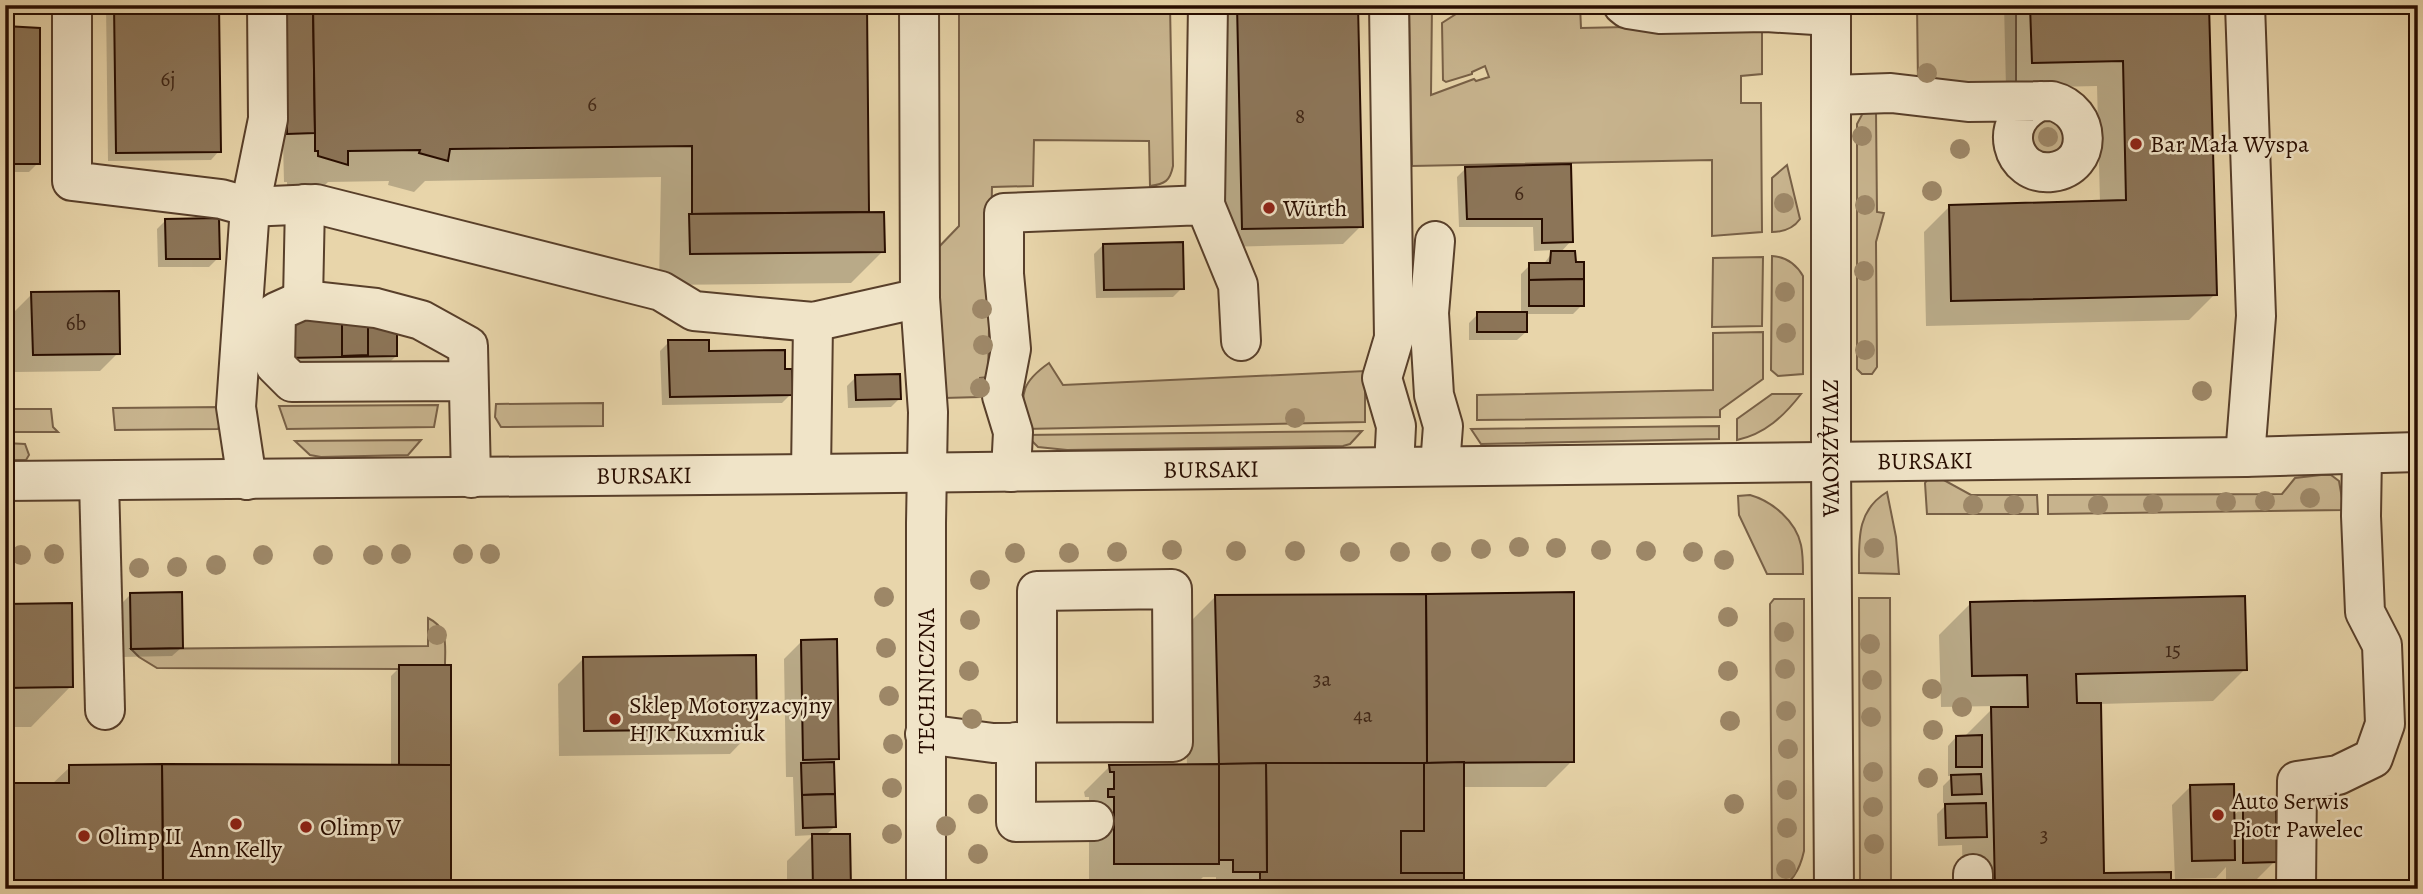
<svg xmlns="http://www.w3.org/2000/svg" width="2423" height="894" viewBox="0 0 2423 894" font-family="Alegreya,serif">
<rect width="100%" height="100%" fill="#e8d5aa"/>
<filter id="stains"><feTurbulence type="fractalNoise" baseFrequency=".00286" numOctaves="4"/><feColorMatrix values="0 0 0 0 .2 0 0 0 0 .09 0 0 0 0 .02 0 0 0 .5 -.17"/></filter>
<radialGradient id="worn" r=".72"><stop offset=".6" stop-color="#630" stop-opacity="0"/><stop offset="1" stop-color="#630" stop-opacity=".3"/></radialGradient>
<g fill="#c7b38d" stroke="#786046" stroke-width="2">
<path d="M959,5h211l3,161c-3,15 -8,18 -23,20l-1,-45 -115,-1 -1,46 -41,1 -4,190 -8,1v19l-36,1 -9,-147 24,-25z"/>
<polygon points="1409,5 1432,5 1431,95 1474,79 1476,81 1489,77 1485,66 1472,72 1472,74 1446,82 1443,80 1442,23 1470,5 1580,5 1581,28 1762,24 1762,74 1741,76 1741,103 1761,103 1762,232 1712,236 1712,160 1412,166"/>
<polygon points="1917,5 2016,5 2016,93 1918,83"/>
<polygon points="1865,109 1876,111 1877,212 1884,213 1876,242 1877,367 1872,374 1862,374 1857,369 1857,124"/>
<polygon points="2057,115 2068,147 2040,158 2026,127"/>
<path d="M1787,165l13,54c-7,10 -17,13 -28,13v-54z"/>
<path d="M1772,256c15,1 24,8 31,20v98l-25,2 -7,-6z"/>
<polygon points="1763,257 1762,326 1712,327 1713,258"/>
<polygon points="1763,332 1763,379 1720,410 1720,417 1477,420 1477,395 1713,390 1713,333"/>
<path d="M1049,363l14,22 302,-14v51l-341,7c-2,-35 -5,-45 25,-66z"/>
<path d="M1772,394h29c-17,22 -36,40 -64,46v-21z"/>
<polygon points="603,403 603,426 501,427 495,417 496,404"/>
<polygon points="438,405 434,427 287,429 279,406"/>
<polygon points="222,407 222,419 218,429 115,430 113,408"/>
<polygon points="5,409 51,409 53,427 58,432 5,432"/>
<polygon points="1719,426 1719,439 1481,444 1471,429"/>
<polygon points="1362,431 1350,444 1343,446 1067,450 1038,447 1026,435"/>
<polygon points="421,440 408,455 321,457 310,455 295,441"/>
<polygon points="5,443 25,444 29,455 26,460 5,460"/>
<polygon points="2321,475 2331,475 2339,481 2344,510 2048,514 2048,495 2282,494 2295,478"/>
<polygon points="1928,479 1942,479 1971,495 2037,495 2038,514 1927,514 1925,483"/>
<path d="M1887,492l9,45 3,37 -40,-1c0,-33 -3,-62 28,-81z"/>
<path d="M1750,495c22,6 46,26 51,50 2,9 2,19 2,29h-36l-28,-59 -1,-19z"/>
<polygon points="1859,598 1890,598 1891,889 1860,889"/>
<path d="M1774,599h30v252c-4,18 -12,36 -32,38l-2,-285z"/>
<path d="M428,618c21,10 17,27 17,47h-46v4l-242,-1 -18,-11 -8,-8 297,-3z"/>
</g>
<g fill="#0003">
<polygon points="106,5 218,5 219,151 211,160 108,161"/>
<polygon points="277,5 865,5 868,214 883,251 851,283 659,285 661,177 425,181 414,192 388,185 389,181 328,182 314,196 287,188 287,182 284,182 283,142 279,142"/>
<polygon points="1220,5 1356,5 1361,226 1343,244 1225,247"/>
<polygon points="2004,5 2208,5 2215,294 2189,320 1926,326 1924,232 1950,206 2100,203 2097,86 2006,88"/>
<polygon points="5,28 38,163 29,172 5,172"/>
<polygon points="1569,166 1571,241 1560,253 1582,305 1573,314 1525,314 1526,332 1517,340 1469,340 1469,323 1478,314 1521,314 1521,274 1530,265 1543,265 1554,250 1534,251 1533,227 1459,227 1457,177 1466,168"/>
<polygon points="166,220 218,258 209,267 158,267 157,229"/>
<polygon points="1103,245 1182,288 1173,297 1096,298 1094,254"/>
<polygon points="32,294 118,353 100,371 15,372 14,312"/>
<polygon points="277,330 396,356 387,365 278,366"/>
<polygon points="669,342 784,371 791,394 782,403 662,405 660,351"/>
<polygon points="856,377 900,398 891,407 848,408 847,386"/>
<polygon points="130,595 181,648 172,656 122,657 122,603"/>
<polygon points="1215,597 1572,761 1546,787 1463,787 1463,889 1216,889 1216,877 1203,877 1191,889 1089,889 1089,797 1085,797 1084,792 1110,766 1187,766 1183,629"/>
<polygon points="1971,603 2245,669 2213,701 2099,704 2102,875 2169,889 1963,889 1962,845 1938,846 1937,814 1948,803 1943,803 1943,786 1953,776 1948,776 1948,746 1956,737 1964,737 1995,706 1941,707 1939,635"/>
<polygon points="5,606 71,686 31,727 5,727"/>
<polygon points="802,641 837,759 833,763 835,826 825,836 849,889 787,889 787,861 813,835 795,836 793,777 786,777 784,659"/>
<polygon points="584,658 755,728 730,754 559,756 558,684"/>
<polygon points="400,667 449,889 52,784 70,767 391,767 391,676"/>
<polygon points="2190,787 2233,816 2244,806 2275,861 2257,879 2226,880 2226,867 2216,878 2175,879 2172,805"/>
</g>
<g fill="#8c7558" stroke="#280d00" stroke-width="2">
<polygon points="114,5 219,5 221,152 116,153"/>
<polygon points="286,5 313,5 315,133 287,134"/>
<polygon points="313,5 867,5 869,212 692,214 692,146 450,149 448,161 419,153 420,150 348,151 348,165 318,156 318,151 315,151 315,133"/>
<polygon points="1237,5 1358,5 1363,227 1242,229"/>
<polygon points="2030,5 2209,5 2217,295 1951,301 1949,205 2126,200 2123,61 2032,63"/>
<polygon points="5,26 40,28 40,164 5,164"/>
<polygon points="1571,164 1573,242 1542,243 1542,219 1467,219 1465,167"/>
<polygon points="884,212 885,252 690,254 689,214"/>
<polygon points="219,218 220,259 166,259 165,219"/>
<polygon points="1183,242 1184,289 1104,290 1103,244"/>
<polygon points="1551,251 1575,251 1576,262 1584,262 1584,279 1529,280 1529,263 1550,263"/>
<polygon points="1584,279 1584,306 1529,306 1529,280"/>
<polygon points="119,291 120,354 33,355 31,292"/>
<rect x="1477" y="312" width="50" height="20"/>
<polygon points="397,318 397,356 286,358 285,320"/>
<polygon points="342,321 368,321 368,355 342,356"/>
<polygon points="668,340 709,340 709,351 785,350 785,369 792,369 793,395 670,397"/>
<polygon points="900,374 901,399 856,400 855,375"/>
<polygon points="182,592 183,648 131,649 130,593"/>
<polygon points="1574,592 1574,762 1427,763 1426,594"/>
<polygon points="1426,594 1427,763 1219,764 1215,595"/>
<polygon points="2245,596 2247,670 2076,674 2077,703 2101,703 2104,873 2171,872 2171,889 1995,889 1991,707 2028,707 2027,675 1972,676 1970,602"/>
<polygon points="72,603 73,687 5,688 5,604"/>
<polygon points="837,639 839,759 803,760 801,640"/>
<polygon points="756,655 757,729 584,731 583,657"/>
<rect x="399" y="665" width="52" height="100"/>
<polygon points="1982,735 1982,767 1956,767 1956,736"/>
<polygon points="834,762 835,794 802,795 801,763"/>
<polygon points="1464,762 1464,873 1401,873 1401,831 1424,831 1424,763"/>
<polygon points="1266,763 1424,763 1424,831 1401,831 1401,873 1464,873 1464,889 1260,889 1260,872 1267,872"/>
<polygon points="1266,763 1267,872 1233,872 1233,860 1219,860 1219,764"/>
<polygon points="162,764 451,765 451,889 163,889"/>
<polygon points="162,764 163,889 5,889 5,783 69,783 69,765"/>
<polygon points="1219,764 1219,864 1114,864 1114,797 1108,797 1108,789 1114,789 1114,772 1110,772 1109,765"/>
<polygon points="1981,774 1982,794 1952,795 1951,775"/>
<polygon points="2234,784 2235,860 2192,861 2190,785"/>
<polygon points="835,794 836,827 803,828 802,795"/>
<polygon points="1986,803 1987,837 1946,838 1945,804"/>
<polygon points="2276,803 2277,862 2243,863 2243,804"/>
<polygon points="812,834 850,834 851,889 813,889"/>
</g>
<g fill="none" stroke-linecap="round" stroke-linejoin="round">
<g stroke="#583f2a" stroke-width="42">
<g id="minor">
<polyline points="72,5 72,181 221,199 250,207 316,204 661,291 694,311 813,322 920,298"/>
<polyline points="919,5 920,298 928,412 926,523 926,889"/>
<polyline points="1389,5 1394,338 1382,378 1396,426 1394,467"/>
<polyline points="1623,5 1628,9 1660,14 1766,12 1831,16"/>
<path id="s1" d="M1831,5v456l3,428"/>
<path d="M1832,95l59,-2 77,9 84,-1c40,10 42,65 0,71 -40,5 -58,-52 -11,-71"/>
<polyline points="1205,205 1208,5"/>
<polyline points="1435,241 1429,313 1434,395 1443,426 1440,466"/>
<polyline points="303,300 305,204"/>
<polyline points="468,381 292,382 275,365 276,312 303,300 376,308 421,320 468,346 471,478"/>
<polyline points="2245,457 2256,316 2245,5"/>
<polyline points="1011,472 1013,432 1002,396 1011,349 1004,274 1004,213 1205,205 1238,285 1241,341"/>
<polyline points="811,474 813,322"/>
<polyline points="247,480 236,407 250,207 268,119 267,5"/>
<path id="s2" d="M5,481l806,-7 1434,-17 173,-5"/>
<polyline points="99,481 105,710"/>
<polyline points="925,734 993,743 1173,742 1172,589 1037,591 1037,742"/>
<polyline points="1016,742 1016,822 1094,821"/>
<polyline points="1973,874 1973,889"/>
<polyline points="2296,889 2297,781 2338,775 2373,758 2385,724 2382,645 2365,612 2361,516 2362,454"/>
</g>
</g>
<use href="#minor" stroke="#f0e4c8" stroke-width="38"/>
</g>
<g fill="#9d8767">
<circle cx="1927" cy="73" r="10"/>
<circle cx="1862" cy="136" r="10"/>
<circle cx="2048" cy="137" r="10"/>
<circle cx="1960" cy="149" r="10"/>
<circle cx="1932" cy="191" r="10"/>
<circle cx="1784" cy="203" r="10"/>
<circle cx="1865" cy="205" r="10"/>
<circle cx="1864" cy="271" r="10"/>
<circle cx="1785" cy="292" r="10"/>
<circle cx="982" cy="309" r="10"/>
<circle cx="1786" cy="333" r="10"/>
<circle cx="983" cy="345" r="10"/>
<circle cx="1865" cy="350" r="10"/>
<circle cx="980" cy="388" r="10"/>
<circle cx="2202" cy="391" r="10"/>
<circle cx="1295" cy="418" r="10"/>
<circle cx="2310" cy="498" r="10"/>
<circle cx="2265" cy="501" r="10"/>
<circle cx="2226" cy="502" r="10"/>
<circle cx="2153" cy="504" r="10"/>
<circle cx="1973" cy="505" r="10"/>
<circle cx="2014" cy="505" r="10"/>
<circle cx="2098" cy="505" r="10"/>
<circle cx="1519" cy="547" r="10"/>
<circle cx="1556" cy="548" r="10"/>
<circle cx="1874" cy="548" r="10"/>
<circle cx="1481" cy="549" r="10"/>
<circle cx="1172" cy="550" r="10"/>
<circle cx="1601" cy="550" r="10"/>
<circle cx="1236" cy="551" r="10"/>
<circle cx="1295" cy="551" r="10"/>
<circle cx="1646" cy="551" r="10"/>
<circle cx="1117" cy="552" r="10"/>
<circle cx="1350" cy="552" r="10"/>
<circle cx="1400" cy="552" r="10"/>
<circle cx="1441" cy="552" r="10"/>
<circle cx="1693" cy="552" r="10"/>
<circle cx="1015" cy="553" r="10"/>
<circle cx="1069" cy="553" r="10"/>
<circle cx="54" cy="554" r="10"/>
<circle cx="401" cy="554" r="10"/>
<circle cx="463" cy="554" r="10"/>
<circle cx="490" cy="554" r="10"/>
<circle cx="21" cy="555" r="10"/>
<circle cx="263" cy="555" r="10"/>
<circle cx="323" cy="555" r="10"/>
<circle cx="373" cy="555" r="10"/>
<circle cx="1724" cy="560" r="10"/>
<circle cx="216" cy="565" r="10"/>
<circle cx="177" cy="567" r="10"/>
<circle cx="139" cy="568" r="10"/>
<circle cx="980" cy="580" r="10"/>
<circle cx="884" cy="597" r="10"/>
<circle cx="1728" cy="617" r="10"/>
<circle cx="970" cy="620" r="10"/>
<circle cx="1784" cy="632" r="10"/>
<circle cx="437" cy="635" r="10"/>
<circle cx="1870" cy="644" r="10"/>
<circle cx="886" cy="648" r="10"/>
<circle cx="1785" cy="669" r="10"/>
<circle cx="969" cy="671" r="10"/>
<circle cx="1728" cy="671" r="10"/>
<circle cx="1872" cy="680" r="10"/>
<circle cx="1932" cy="689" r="10"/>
<circle cx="889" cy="696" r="10"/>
<circle cx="1962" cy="707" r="10"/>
<circle cx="1786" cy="711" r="10"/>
<circle cx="1871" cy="717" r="10"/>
<circle cx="972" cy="719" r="10"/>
<circle cx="1730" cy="721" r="10"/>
<circle cx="1933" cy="730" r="10"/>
<circle cx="893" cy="744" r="10"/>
<circle cx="1788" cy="749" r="10"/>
<circle cx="1873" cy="772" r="10"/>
<circle cx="1928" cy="778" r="10"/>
<circle cx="892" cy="788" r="10"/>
<circle cx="1787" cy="790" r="10"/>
<circle cx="978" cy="804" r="10"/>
<circle cx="1734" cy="804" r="10"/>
<circle cx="1873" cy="807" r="10"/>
<circle cx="946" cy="826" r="10"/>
<circle cx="1787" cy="828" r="10"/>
<circle cx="892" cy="834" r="10"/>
<circle cx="1874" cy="844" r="10"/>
<circle cx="978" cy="854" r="10"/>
<circle cx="1786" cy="869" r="10"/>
</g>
<g fill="#8f2418" stroke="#f0e4c8" stroke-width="2.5">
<circle cx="2136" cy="144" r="7"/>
<circle cx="1269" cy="208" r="7"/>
<circle cx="615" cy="719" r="7"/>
<circle cx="2218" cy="815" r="7"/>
<circle cx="236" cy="824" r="7"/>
<circle cx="306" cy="827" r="7"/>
<circle cx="84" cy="836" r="7"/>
</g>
<g text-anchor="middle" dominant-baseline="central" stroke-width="5" stroke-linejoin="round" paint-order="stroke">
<g font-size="21" fill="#412716">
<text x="168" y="79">6j</text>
<text x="592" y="104">6</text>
<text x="1300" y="116">8</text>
<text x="1519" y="193">6</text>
<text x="76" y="323">6b</text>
<text x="2173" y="650">15</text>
<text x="1322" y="679">3a</text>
<text x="1363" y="715">4a</text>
<text x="2044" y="835">3</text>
</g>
<g font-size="24" fill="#280d00" stroke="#f0e4c8" text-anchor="start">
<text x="2150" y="144">Bar Mała Wyspa</text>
<text x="1283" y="208">Würth</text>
<text x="629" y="705">Sklep Motoryzacyjny<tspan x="629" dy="28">HJK Kuxmiuk</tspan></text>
<text x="2232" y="801">Auto Serwis<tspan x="2232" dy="28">Piotr Pawelec</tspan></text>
<text x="320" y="827">Olimp V</text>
<text x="98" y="836">Olimp II</text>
<text x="236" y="849" text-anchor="middle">Ann Kelly</text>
</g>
<g font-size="24" fill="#280d00" stroke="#f0e4c8">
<text stroke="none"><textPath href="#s1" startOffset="443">ZWIĄZKOWA</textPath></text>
<text stroke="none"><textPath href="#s2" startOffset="1920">BURSAKI</textPath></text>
<text stroke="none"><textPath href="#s2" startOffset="1206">BURSAKI</textPath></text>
<text stroke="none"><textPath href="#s2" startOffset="639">BURSAKI</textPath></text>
<text transform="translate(926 681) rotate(-90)">TECHNICZNA</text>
</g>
</g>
<rect width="2423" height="894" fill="none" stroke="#e8d5aa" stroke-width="28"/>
<rect x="7" y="7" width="2409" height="880" fill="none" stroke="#280d00" stroke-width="3.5"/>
<rect x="14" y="14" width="2395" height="866" fill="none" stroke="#280d00" stroke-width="2"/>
<rect width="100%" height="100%" filter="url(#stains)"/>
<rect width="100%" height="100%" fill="url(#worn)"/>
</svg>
